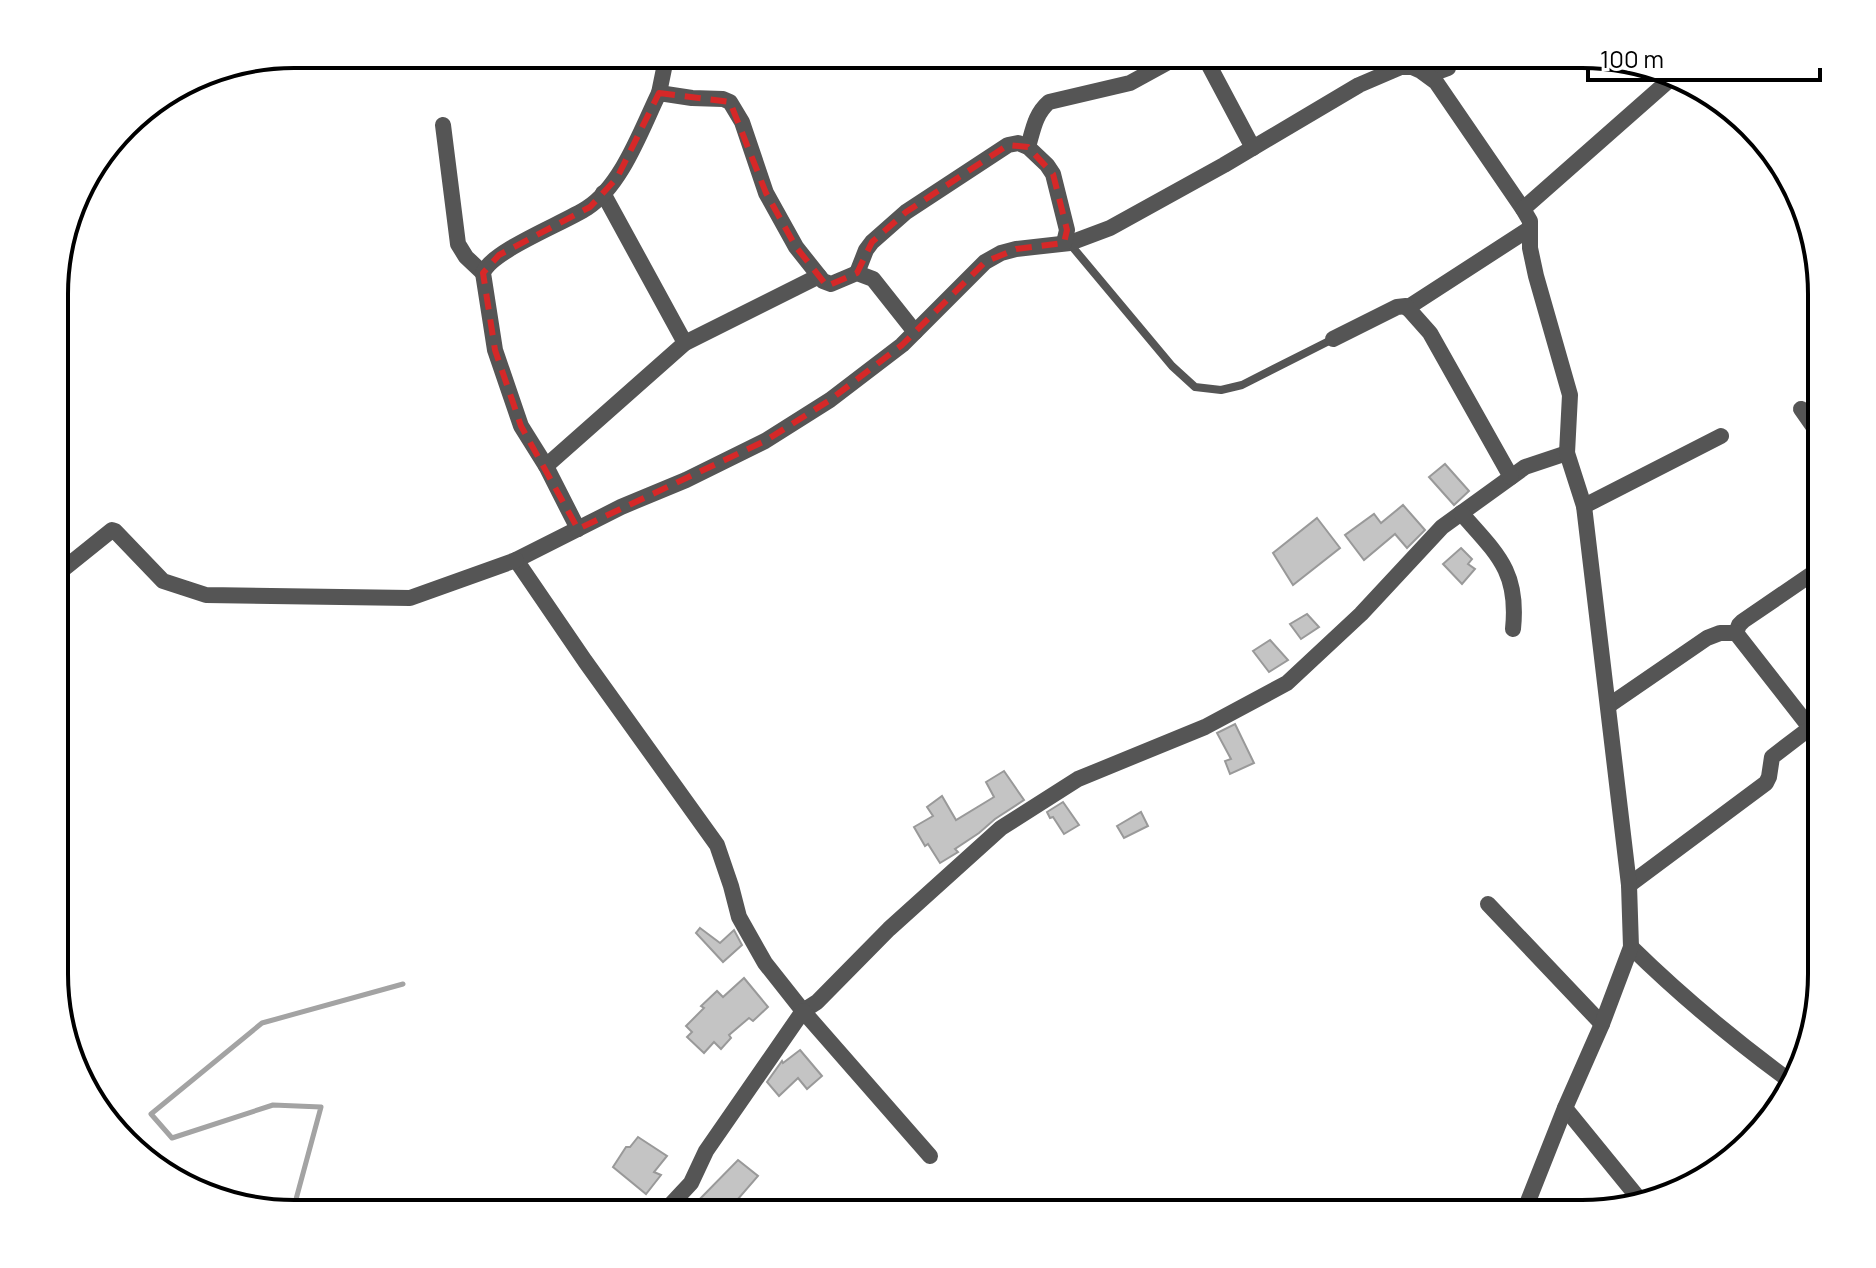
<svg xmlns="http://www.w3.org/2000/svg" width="1876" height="1268" viewBox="0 0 1876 1268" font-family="Manrope,sans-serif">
<rect width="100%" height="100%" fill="#fff"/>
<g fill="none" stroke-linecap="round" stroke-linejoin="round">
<polyline stroke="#a3a3a3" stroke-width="5" points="292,1214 321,1107 273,1105 172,1138 151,1114 262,1023 403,984"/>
</g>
<g fill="#c4c4c4" stroke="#999" stroke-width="2">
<polygon points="1445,464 1469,491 1454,505 1429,477"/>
<polygon points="1403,505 1425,530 1407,548 1395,534 1364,560 1345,535 1374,514 1381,523"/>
<polygon points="1317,518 1340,548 1293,585 1273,553"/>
<polygon points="1461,548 1472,559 1468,564 1475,569 1462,584 1443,564"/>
<polygon points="1307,614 1319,627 1301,639 1290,624"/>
<polygon points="1270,640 1288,660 1269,672 1253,651"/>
<polygon points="1235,724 1254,763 1230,774 1225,761 1231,759 1217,733"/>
<polygon points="1004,771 1024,800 995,819 979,833 955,849 958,852 940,863 928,844 925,846 914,827 933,816 927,807 942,796 956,820 994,797 986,782"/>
<polygon points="1063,802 1079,825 1064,834 1053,817 1050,818 1047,812"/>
<polygon points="1141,812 1148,826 1124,838 1117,826"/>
<polygon points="700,928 720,943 734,930 742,945 723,962 696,933"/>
<polygon points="744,978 768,1007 753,1021 749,1018 729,1035 731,1038 721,1049 714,1042 704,1053 687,1037 692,1032 686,1026 704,1008 701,1006 717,991 723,997"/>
<polygon points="800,1050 822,1076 807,1089 798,1078 779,1096 767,1082 782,1061 783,1063"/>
<polygon points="638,1137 667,1156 654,1172 661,1175 646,1194 613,1167 626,1147 630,1147"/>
<polygon points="738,1160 758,1176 725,1214 702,1214 693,1206"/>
</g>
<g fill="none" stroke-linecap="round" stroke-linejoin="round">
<polyline stroke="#555" stroke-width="8" points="1070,244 1172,366 1195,387 1221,390 1242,385 1333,339"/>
<g stroke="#555" stroke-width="16">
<polyline points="1203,54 1253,148"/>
<polyline points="1429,75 1448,68 1449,54"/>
<polyline points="659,93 667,54"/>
<polyline points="443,125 458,244 466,257 483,273"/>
<path d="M1028,147c5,-17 7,-33 21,-45l81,-19 53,-29"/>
<polyline points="603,193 685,343"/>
<polyline points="1523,209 1436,82 1421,71 1412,67 1401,67 1359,85 1224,165 1110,228 1070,243 1016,249 1001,253 985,262 902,345 830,400 765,441 686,480 621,507 516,560 585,661 717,845 731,886 739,917 765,963 803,1011 817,1002 889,929 1001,828 1078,779 1205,727 1287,683 1361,614 1442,527 1525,467 1567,453"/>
<polyline points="857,273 866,250 872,242 906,212 1008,145 1018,143 1028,147 1047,165 1053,174 1067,230 1064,243"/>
<polyline points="1407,308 1529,229"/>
<polyline points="1333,339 1397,307 1406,306 1430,333 1511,477"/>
<polyline points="1801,409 1822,439"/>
<polyline points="546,466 685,343 819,276"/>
<polyline points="1584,506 1721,436"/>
<path d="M1461,513c36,41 58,58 52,116"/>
<path d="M578,529l-32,-63 -25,-40 -26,-76 -12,-77c8,-22 81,-50 104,-65 35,-23 54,-78 72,-115l33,5 31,1 7,3 12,20 24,71 30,54 27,34 8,3 26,-11 16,6 42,53"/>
<polyline points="1822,567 1743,621 1739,625 1736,633 1822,743"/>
<polyline points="56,575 112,530 115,531 163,581 206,595 410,598 516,560"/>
<polyline points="1608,706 1707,638 1720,633 1736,633"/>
<polyline points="1629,885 1766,783 1769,777 1772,757 1810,728"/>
<polyline points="1488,904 1602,1024"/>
<path d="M1631,947c50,49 103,93 159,134"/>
<polyline points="1565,1108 1640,1200"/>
<polyline points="662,1214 691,1183 706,1151 803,1011 930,1156"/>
</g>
<polyline stroke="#555" stroke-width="16" points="1523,1214 1565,1108 1602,1024 1631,947 1629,885 1584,506 1567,453 1570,395 1536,276 1530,248 1530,221 1523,209 1675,75"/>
</g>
<path fill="none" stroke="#d62828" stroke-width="6" stroke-dasharray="16 10" stroke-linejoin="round" d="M659,93l71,9 36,91 30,54 31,39 30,-13 15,-31 34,-30 102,-67 20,2 25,27 14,56 -3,13 -48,6 -31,13 -83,83 -72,55 -65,41 -187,88 -57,-103 -26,-76 -12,-77 16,-18 91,-48 27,-29z"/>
<path d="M0 0H1876V1268H0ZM294 68H1582A226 226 0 0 1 1808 294V974A226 226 0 0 1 1582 1200H294A226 226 0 0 1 68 974V294A226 226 0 0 1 294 68Z" fill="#fff" fill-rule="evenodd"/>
<path fill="none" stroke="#000" stroke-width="4" d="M294 68H1582A226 226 0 0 1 1808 294V974A226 226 0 0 1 1582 1200H294A226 226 0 0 1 68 974V294A226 226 0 0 1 294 68Z"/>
<path d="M1588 68v12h232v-12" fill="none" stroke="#000000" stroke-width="4"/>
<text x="1600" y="68" font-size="24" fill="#000000" stroke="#ffffff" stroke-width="6" paint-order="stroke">100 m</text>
</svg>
